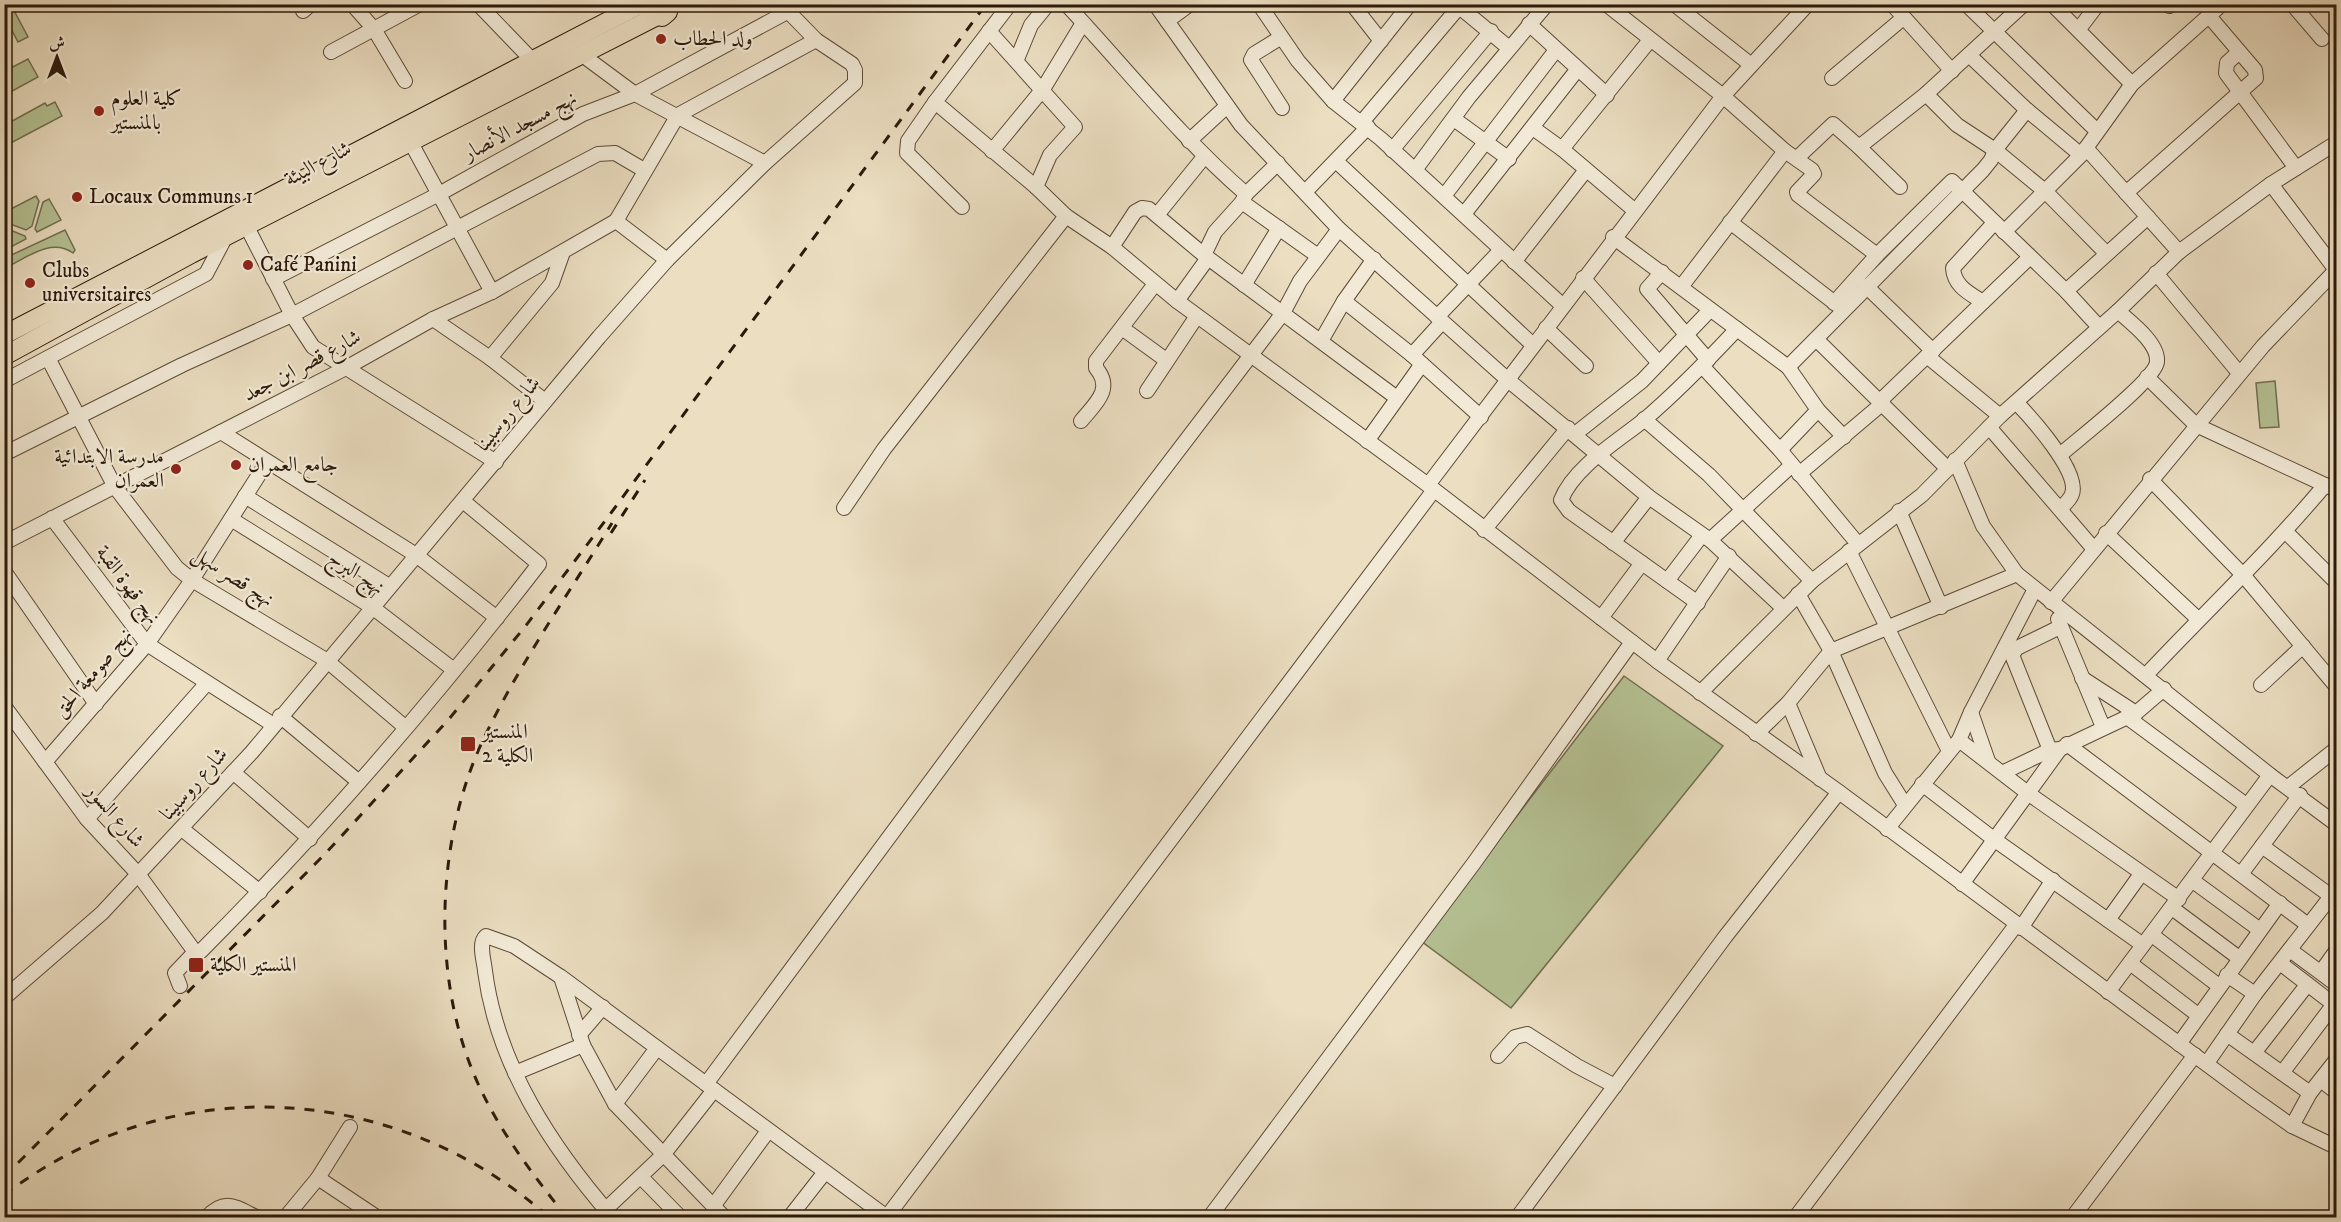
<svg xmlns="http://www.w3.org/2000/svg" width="2341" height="1222" viewBox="0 0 2341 1222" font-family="'IM FELL DW Pica',Amiri,serif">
<rect width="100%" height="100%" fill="#ebdec1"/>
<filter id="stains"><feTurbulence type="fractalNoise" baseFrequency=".00333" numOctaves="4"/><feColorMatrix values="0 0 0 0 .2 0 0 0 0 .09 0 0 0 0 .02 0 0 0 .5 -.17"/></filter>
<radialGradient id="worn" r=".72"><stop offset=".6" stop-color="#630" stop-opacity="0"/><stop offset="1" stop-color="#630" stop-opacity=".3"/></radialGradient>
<g fill="#b5c294" stroke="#706e50" stroke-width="1.5">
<polygon points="5,5 11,5 28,37 18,42 6,19 11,16"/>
<polygon points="28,59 38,77 5,95 5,71"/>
<polygon points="55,102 62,116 5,146 5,125 45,103 47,106"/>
<polygon points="36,196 39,201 32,226 26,230 5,222 5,212"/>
<polygon points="49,199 61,220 37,232 35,229 43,202"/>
<polygon points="5,228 25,236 26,239 5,250"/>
<path d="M65,230l10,20 -2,3c-21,-15 -44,3 -64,13l-4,-8z"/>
<polygon points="2275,381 2279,427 2260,428 2256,383"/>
<polygon points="1624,676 1723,746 1511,1008 1421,941"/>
</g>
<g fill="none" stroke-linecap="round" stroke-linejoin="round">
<g stroke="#5c4a38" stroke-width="16">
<g id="minor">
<polyline points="352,4 374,29 405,81"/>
<polyline points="478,4 532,60"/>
<polyline points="1010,4 935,102 1036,187 1066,216 1112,247 1177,301 1428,485 1657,661 1839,792 2251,1097 2292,1126 2336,1147"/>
<path d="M1066,4c60,64 114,133 180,190"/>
<polyline points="1155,4 1241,125 1339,229 1508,380 1649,497 1710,540 1783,608"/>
<polyline points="1259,4 1298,61 1333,101 1381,139 1563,306"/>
<polyline points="1352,4 1381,41"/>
<polyline points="1456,4 1509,48"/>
<polyline points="1606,4 1723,96 1785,151 1812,170 1814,174 1797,192 1798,195 1877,255"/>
<polyline points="1674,4 1750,64"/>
<polyline points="1892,4 1952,71"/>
<polyline points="1966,4 2097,131"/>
<polyline points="2052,4 2132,84"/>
<polyline points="2168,4 2169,6"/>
<polyline points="2292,4 2322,39"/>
<polyline points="303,11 311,4"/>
<polyline points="1167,21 1190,4"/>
<polyline points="1529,24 1607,95"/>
<polyline points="2079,29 2098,4"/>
<polyline points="989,31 1075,127 1050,155 1036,187"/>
<polyline points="1280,38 1254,54 1251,60 1282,108"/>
<polyline points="331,52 420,4"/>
<polyline points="2239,52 2227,63 2226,73 2296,168"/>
<polyline points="581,54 635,94 765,163"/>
<polyline points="1970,56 2027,110 2081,155"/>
<polyline points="1017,59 1031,25 1048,4"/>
<polyline points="1832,78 1902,19"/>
<polyline points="1926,94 1957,125 1995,150 2046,192 2106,253"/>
<polyline points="1333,101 1410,4"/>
<polyline points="935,102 908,141 907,153 962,207"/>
<polyline points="1454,119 1509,159"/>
<polyline points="1362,122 1459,7"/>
<polyline points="1533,128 1562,149 1634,210"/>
<polyline points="410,141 492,292"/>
<polyline points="1189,141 1227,106"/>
<polyline points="1859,147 1900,187"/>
<polyline points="2086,148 2179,252"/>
<polyline points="1562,149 1650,40"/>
<polyline points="1392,150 1491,31"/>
<polyline points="992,151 1043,89 1083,23"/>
<polyline points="1797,158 1833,124 1859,147 1926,94 2024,4"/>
<polyline points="1337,162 1533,345"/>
<polyline points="1415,170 1469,97 1547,4"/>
<polyline points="2271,184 2336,270"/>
<polyline points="1306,191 1368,127"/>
<polyline points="2126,193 2256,78 2255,70 2209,16"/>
<polyline points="1444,196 1556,50"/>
<polyline points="1242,202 1246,194 1278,163"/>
<polyline points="1464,214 1577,70"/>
<polyline points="1157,215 1204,157"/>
<polyline points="616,221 678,115 816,40"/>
<polyline points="616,221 667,260"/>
<polyline points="1730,222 1840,307"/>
<polyline points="247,227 292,315 313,347 496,462"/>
<polyline points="2004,232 2081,155 2132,84 2222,4"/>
<polyline points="1613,237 1788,367 1818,410 1844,437"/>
<polyline points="1112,247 1135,212 1142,208 1149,209 1204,255 1397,398"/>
<polyline points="1204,255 1215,232 1242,202 1318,256"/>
<polyline points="1514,262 1586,170"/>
<polyline points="1662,272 1647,289 1708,360"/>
<polyline points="2156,273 2239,373"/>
<polyline points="1583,278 1659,363"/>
<polyline points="273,279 439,194 583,114 635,94 787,12"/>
<polyline points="1244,285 1279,228"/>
<polyline points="1866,286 1933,351"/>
<polyline points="1681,287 1785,151"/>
<polyline points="2066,291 2148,217"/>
<polyline points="1177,301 1208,258"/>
<polyline points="1344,301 1412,355 1481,417"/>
<path d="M1983,302c-14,-9 -29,-16 -30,-34l41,-45"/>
<polyline points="1834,303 1877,255 1952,181 2066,291 2099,327"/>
<polyline points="1437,317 1501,250"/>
<polyline points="433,319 490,358 545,401"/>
<polyline points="1122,328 1166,360"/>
<polyline points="1546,328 1586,366"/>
<polyline points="1816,339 1948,469"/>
<polyline points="1321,341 1344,301 1374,259"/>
<polyline points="1412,355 1442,322"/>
<polyline points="1927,356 2000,416"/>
<polyline points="48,358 115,487 177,568 192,580 326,660 405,727"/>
<polyline points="490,358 552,283 563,252"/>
<polyline points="1703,367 1780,450 1858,544"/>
<polyline points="1788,367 1983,170 1991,160 1995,150 2027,110"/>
<polyline points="2147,377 2196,425 2336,490"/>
<polyline points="4,381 206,274 225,238"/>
<polyline points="1147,391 1197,316"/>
<polyline points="1880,401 2029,258"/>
<path d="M2017,403c15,16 63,69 55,91 -2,6 -8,11 -12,15"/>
<polyline points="1644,419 1709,475 1812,581"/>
<path d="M1081,421c14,-17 33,-32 15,-53v-7l59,-77"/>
<polyline points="1989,427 2093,548"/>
<polyline points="221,432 416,555 497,618"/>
<polyline points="1575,434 1642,381 1710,310"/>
<polyline points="1367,441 1422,364"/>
<polyline points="1780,450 1818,410"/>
<polyline points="4,454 182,365 292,315 598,154 615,153 644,170"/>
<path d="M2060,455c17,-15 95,-75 97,-93 2,-19 -27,-40 -39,-51"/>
<polyline points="1955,460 1983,526 2017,574 2270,775 2336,824"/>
<polyline points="1799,474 1883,403"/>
<polyline points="2150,479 2244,576 2336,686"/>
<polyline points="1428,485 1723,96 1808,4"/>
<polyline points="245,496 389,586"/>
<polyline points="844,508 884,449 1066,216"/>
<polyline points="1899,511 1941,607"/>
<polyline points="52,518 147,644 272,724"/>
<polyline points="231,519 372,607 454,670"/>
<polyline points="1484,530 1568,428"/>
<polyline points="2286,532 2336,582"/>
<polyline points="2106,533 2198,619"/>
<polyline points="1710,540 1792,465"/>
<polyline points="4,543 344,369 433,319 492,292 616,221"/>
<polyline points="1613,543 1649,497"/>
<polyline points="1849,551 1949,751"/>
<polyline points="4,571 96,704"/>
<polyline points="1667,581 1702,535"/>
<polyline points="1798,594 1831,651 1885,773 1905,805"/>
<polyline points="2051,602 2263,346 2336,270"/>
<path d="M1698,603l-129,-92 -8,-11c13,-33 57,-59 83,-80 33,-28 63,-59 93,-91"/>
<polyline points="1601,618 1642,563"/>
<polyline points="2058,619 2103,727"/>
<polyline points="1657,661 1729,556"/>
<path d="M2146,675c60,-64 123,-123 179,-190"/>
<polyline points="2082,678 2136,713"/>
<polyline points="2261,685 2303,646"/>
<polyline points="1700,693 1812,581 1922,495 2000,416 2118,311 2179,252 2271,184 2336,143"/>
<polyline points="1788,703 1820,779"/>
<polyline points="4,706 87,819 138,874 195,952"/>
<polyline points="1971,712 1988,761"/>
<polyline points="280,716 359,782"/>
<polyline points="2127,717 2246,805"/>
<polyline points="1756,734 1788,703 1831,651 2017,574"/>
<polyline points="1959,740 2029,794 2179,899"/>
<polyline points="2067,744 2308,925"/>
<polyline points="2050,750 2012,655 2017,648 2060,627"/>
<polyline points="45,762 147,644 192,580 267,462"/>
<polyline points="233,772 310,839"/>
<polyline points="2004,772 2050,750 2060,749 2136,713 2164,689"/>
<polyline points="1922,784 1995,840 2143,945"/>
<polyline points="2288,787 2336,749"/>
<polyline points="87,819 207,683"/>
<polyline points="182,829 260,892"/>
<polyline points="1887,829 1959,740 1971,712 2035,589"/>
<polyline points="2262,846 2331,896"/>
<polyline points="2241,874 2300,795"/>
<polyline points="2193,881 2260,930"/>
<polyline points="1962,884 2060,749"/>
<polyline points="2172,908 2239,958"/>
<polyline points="2108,920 2141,874"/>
<polyline points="2021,928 2053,880"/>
<polyline points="2152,935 2219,986"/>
<polyline points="2290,950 2336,984"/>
<polyline points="2130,963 2198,1015"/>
<polyline points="2280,963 2336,1006"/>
<polyline points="2321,972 2336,951"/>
<polyline points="2227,975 2255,994"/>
<polyline points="561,977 583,1045 615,1104 725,1218"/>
<path d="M180,986l-5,-13 20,-21 6,-1c121,-121 233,-251 338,-387l-76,-63"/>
<polyline points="2108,992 2270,775"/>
<polyline points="4,998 102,913 252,752 599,337 667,260 765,163 855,83 855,70 852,64 816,40 781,4"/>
<polyline points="2227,1034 2310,1093"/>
<polyline points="579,1035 603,1007"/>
<polyline points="2179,1044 2280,903"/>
<polyline points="2254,1053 2307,985"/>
<polyline points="1498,1056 1515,1037 1527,1034 1577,1066 1615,1086"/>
<polyline points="2207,1063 2255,994 2336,890"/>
<polyline points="515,1073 583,1045"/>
<polyline points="2282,1073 2334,1004"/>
<polyline points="2321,1080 2336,1092"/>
<polyline points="706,1084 1088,569 1283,313 1300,281 1339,229"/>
<polyline points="615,1104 657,1048"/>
<polyline points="2292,1126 2310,1093 2336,1060"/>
<polyline points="641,1177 681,1218"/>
<polyline points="318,1178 378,1218"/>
<polyline points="714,1205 768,1131"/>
<polyline points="606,1209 663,1155 714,1090"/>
<path d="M206,1218c19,-21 29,-11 52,0"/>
<polyline points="285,1218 318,1178 350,1127"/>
<path d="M613,1218c-61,-70 -116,-153 -128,-247 -1,-11 -7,-28 1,-35l28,10 47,31 327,241"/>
<polyline points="789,1218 825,1172"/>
<polyline points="886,1218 1434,490"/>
<polyline points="1209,1218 1474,863 1632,642"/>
<polyline points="1517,1218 1725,937 1839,792"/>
<polyline points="1795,1218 2016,925"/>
<polyline points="2072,1218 2195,1055"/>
</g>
</g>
<g stroke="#2c190b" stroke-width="20">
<g id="major">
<polyline points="647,9 651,15 662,17 668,12 669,4"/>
<polyline points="4,335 641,4"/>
<polyline points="4,356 191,254 655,17"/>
</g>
</g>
<use href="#minor" stroke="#f2ead7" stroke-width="14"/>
<use href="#major" stroke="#ebdec1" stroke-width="18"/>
<g stroke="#2c190b" stroke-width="3" stroke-dasharray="10 10" stroke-linecap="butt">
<polyline points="611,533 645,480"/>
<polyline points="4,1177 325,854 449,719 524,628 608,517 986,4"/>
<path d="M4,1195c167,-127 391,-114 546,23"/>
<path d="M567,1218c-31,-40 -62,-79 -84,-124 -53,-105 -49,-252 1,-356 36,-75 85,-145 128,-215"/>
</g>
</g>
<g fill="#8f2418" stroke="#f2ead7" stroke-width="2">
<circle cx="661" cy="39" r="6"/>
<circle cx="99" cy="111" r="6"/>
<circle cx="77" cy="197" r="6"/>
<circle cx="248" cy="265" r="6"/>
<circle cx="30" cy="283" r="6"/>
<circle cx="236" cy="465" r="6"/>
<circle cx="176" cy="469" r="6"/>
<rect x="460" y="736" width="16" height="16" rx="3"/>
<rect x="188" y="957" width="16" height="16" rx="3"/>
</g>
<g text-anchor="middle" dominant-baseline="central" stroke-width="4.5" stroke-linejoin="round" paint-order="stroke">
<g font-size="21" fill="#2c190b" stroke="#f2ead7" text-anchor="start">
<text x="673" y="39">ولد الحطاب</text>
<text x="111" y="99">كلية العلوم<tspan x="111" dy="24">بالمنستير</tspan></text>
<text x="89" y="197">Locaux Communs 1</text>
<text x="260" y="265">Café Panini</text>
<text x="42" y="271">Clubs<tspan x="42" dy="24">universitaires</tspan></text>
<text x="164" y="457" text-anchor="end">مدرسة الابتدائية<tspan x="164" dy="24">العمران</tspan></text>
<text x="248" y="465">جامع العمران</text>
<text x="482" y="732">المنستير<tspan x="482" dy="24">الكلية 2</tspan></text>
<text x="210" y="965">المنستير الكلية</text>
</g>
<g font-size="21" fill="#2c190b" stroke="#f2ead7">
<text transform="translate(520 126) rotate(-28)">نهج مسجد الأنصار</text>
<text transform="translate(318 164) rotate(-28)">شارع البيئة</text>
<text transform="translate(302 366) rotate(-28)">شارع قصر ابن جعد</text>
<text transform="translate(508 414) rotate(-51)">شارع روسبينا</text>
<text transform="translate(356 573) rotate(33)">نهج البرج</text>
<text transform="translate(233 577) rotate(33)">نهج قصر سهل</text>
<text transform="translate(128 585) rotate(53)">نهج قهوة القبة</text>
<text transform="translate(93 673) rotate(-50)">نهج صومعة الحق</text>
<text transform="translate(194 784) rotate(-48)">شارع روسبينا</text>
<text transform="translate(115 816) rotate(49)">شارع السور</text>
</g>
</g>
<rect width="2341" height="1222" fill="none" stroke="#ebdec1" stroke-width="24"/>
<rect x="6" y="6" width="2329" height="1210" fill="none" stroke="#2c190b" stroke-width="3"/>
<rect x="12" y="12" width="2317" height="1198" fill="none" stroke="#2c190b" stroke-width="1.5"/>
<g transform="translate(57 57)" stroke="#f2ead7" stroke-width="4.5" paint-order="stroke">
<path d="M0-4.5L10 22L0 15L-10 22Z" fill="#2c190b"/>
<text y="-9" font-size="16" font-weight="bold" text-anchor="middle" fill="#2c190b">ش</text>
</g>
<rect width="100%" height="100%" filter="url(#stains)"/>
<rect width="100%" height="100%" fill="url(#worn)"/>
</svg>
